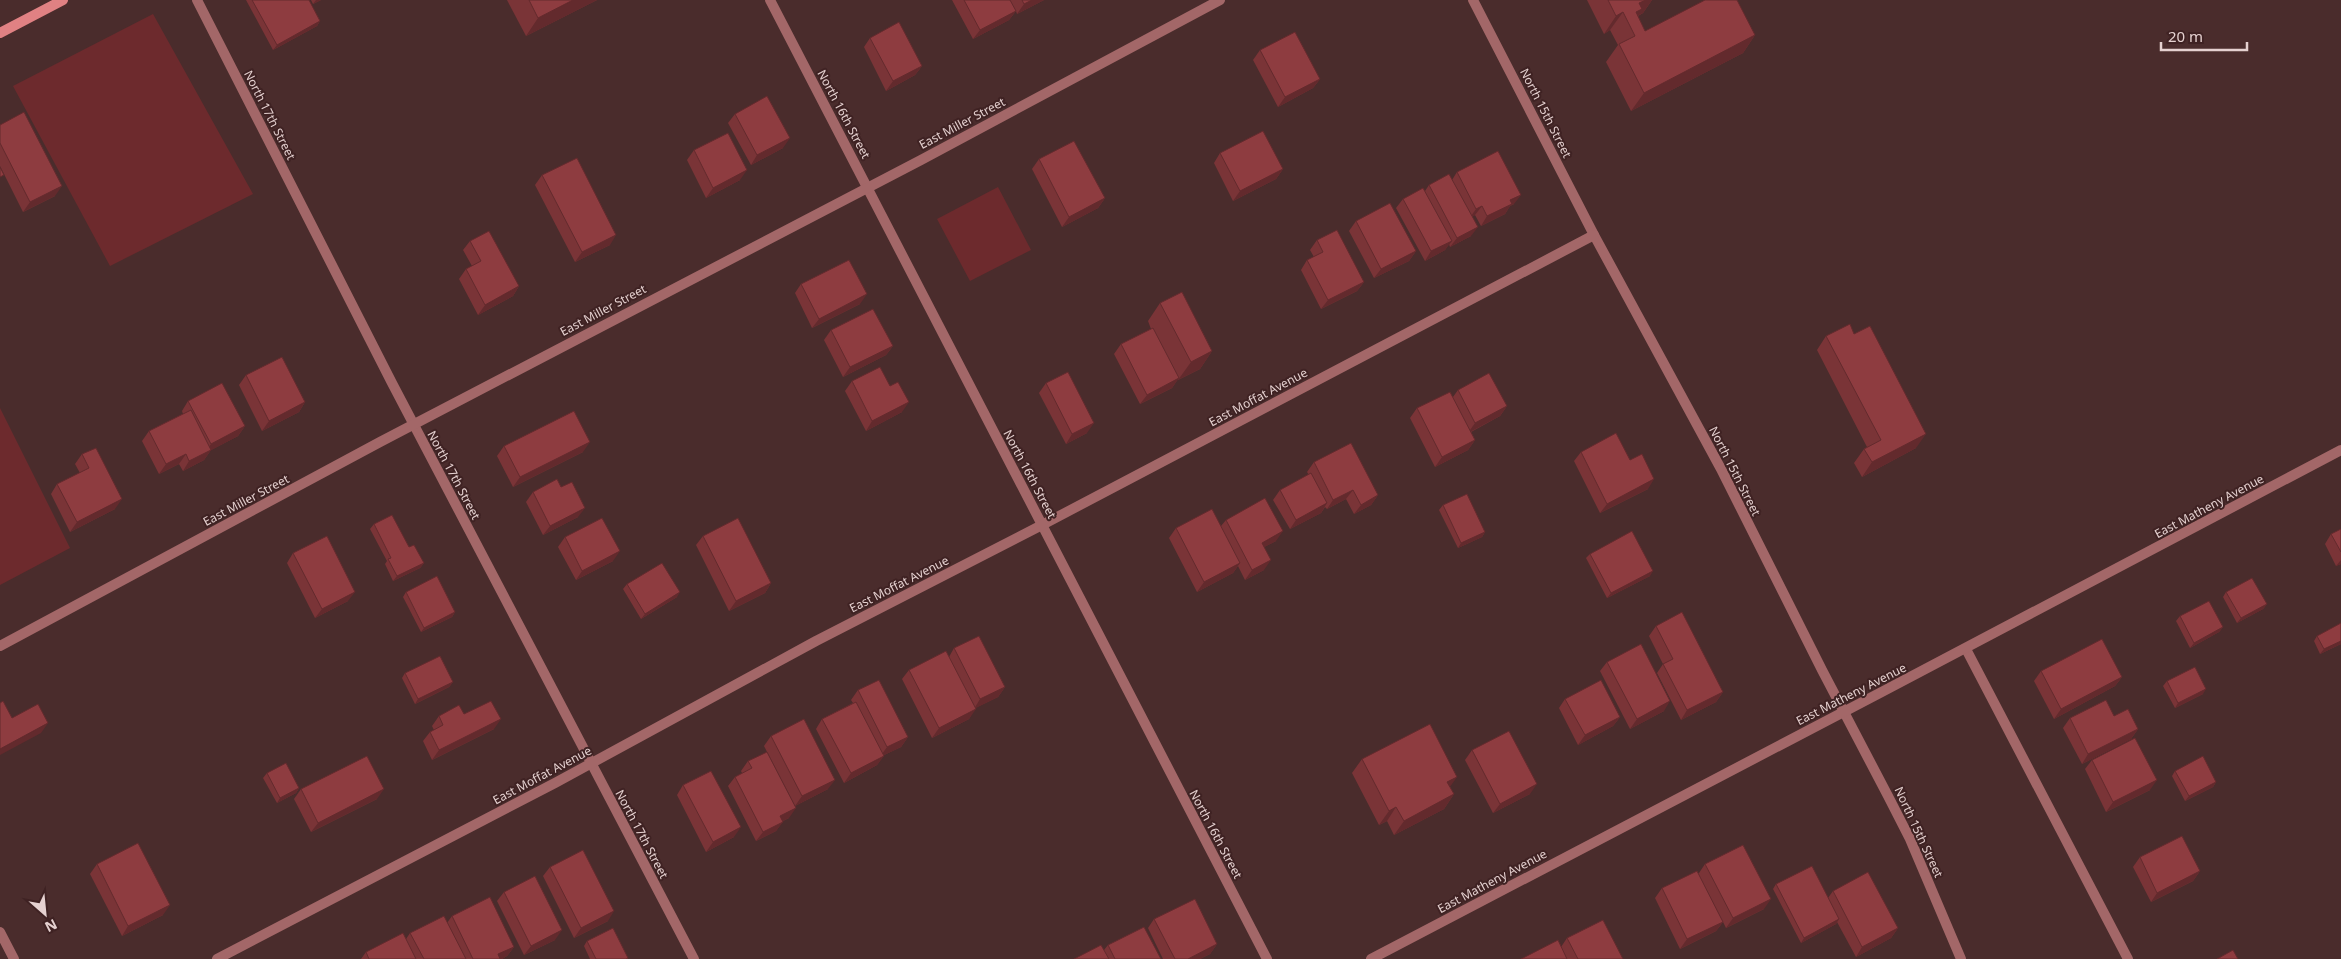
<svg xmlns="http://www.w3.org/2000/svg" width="2341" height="959" viewBox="0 0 2341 959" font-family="'Noto Sans',sans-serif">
<rect width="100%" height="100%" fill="#4a2c2c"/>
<g fill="#6d2a2d">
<polygon points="153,14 253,194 110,266 13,86"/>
<polygon points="998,187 1031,250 970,281 937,219"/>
<polygon points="0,408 70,548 0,585"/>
</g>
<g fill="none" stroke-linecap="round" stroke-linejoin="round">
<g stroke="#a36768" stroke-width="10">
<polyline points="197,0 392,383 694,959"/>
<polyline points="770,0 1267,959"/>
<polyline points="1473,0 1594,235 1721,469 1822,670 1888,796 1910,839 1961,959"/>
<polyline points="0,646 380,442 921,160 1220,0"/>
<polyline points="1966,649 2128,959"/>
<polyline points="0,932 14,959"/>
<polyline points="217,959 555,783 816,641 1042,525 1594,235"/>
<path d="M1371,959c323,-170 648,-337 970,-509"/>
</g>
<polyline stroke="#e08183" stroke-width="10" points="0,33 63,0"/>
</g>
<g fill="#7a3437">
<polygon points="246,0 309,0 320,21 317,26 273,50"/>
<polygon points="311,0 321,0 313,4"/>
<polygon points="507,0 597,0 526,36"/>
<polygon points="952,0 1044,0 1017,14 1016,11 1009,20 973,39"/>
<polygon points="1587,0 1652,0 1643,13 1638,16 1645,31 1755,35 1743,53 1631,111 1606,62 1618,45 1610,30 1604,34"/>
<polygon points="870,38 922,66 915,75 886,91 864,47"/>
<polygon points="1260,50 1320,79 1313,88 1278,107 1253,60"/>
<polygon points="735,114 783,148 751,165 728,123"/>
<polygon points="0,125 55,196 23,212 0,166"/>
<polygon points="694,150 740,180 706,198 687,160"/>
<polygon points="1220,153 1283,169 1276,179 1233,201 1214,163"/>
<polygon points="1039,159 1105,198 1098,208 1062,227 1032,169"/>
<polygon points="1457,172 1514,204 1510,206 1505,214 1481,226 1475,215 1472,217 1471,236 1450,247 1449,244 1445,250 1425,261 1396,208 1403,199 1425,191 1429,185 1452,180"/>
<polygon points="542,175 610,245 575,262 535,185"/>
<polygon points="1356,221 1416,251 1409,261 1374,278 1349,231"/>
<polygon points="1317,240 1364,282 1357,291 1321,309 1301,270 1307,260 1314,257 1310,250"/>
<polygon points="470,241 519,286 513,296 478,315 459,279 466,269 472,266 463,250"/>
<polygon points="801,284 860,304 812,328 795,293"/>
<polygon points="1160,303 1212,351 1200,369 1178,380 1178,379 1172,388 1140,404 1114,354 1121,344 1151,329 1148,321"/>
<polygon points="831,330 893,346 886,355 843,377 824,340"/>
<polygon points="1826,336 1916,448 1862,477 1854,463 1864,449 1867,447 1817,350"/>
<polygon points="246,375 305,402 299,412 262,431 239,385"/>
<polygon points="852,381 902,412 866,431 845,391"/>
<polygon points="1046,383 1087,433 1066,444 1039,393"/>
<polygon points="1458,390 1507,406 1500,416 1471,432 1475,440 1468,450 1435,467 1410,418 1417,408 1453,397"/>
<polygon points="188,401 245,426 238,436 211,450 204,460 183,471 179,464 159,474 142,441 149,431 183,414 182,411"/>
<polygon points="504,446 583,452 513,487 497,456"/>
<polygon points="1581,452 1648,489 1600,513 1574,461"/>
<polygon points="82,454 115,509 70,532 51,494 57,484 80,473 75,464"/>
<polygon points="1314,462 1378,495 1371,505 1354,514 1346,499 1327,509 1325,507 1321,513 1290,529 1273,500 1280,490 1309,475 1307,472"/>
<polygon points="533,492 578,517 543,535 526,502"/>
<polygon points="1443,505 1485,532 1482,537 1458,548 1439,510"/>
<polygon points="1226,520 1276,541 1264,547 1264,570 1245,580 1238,566 1233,573 1197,592 1169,538 1176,528 1221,526"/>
<polygon points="374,524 409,547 424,563 420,568 393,581 385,564 387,561 370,529"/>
<polygon points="2341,529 2341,564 2336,566 2325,544 2331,534"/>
<polygon points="703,536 771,583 765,593 729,611 696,545"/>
<polygon points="565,537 613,561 576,580 558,547"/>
<polygon points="293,553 348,601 315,618 287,563"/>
<polygon points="1590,554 1650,576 1607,598 1586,558"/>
<polygon points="627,584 677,597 641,619 623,589"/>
<polygon points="406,592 455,612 452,617 421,632 403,597"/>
<polygon points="2226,592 2267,604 2263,609 2237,623 2223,597"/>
<polygon points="2180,616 2223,627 2219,632 2190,648 2176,621"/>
<polygon points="1656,626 1723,692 1716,702 1681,720 1657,673 1663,664 1649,636"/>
<polygon points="2317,636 2341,644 2320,654 2314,641"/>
<polygon points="954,648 1005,687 998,697 975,708 969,719 932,738 902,679 909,670 949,657"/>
<polygon points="1607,662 1664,711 1630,729 1600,671"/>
<polygon points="2041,671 2122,677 2115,686 2054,719 2034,681"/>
<polygon points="405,673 453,682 449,687 415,704 402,678"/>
<polygon points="2167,681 2203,694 2175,708 2163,686"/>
<polygon points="858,690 908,737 901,747 884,755 877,765 844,783 816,729 822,719 853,703 851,700"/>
<polygon points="1565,699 1620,717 1613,726 1578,745 1559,708"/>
<polygon points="464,714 494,729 432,760 423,741 430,732 434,730 432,726 439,716"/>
<polygon points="2114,716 2138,729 2131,739 2082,764 2063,728 2070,718"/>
<polygon points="771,736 828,789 795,806 764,746"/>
<polygon points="1472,750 1530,794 1493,813 1465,760"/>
<polygon points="1362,759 1450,787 1454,794 1444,809 1394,835 1387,821 1379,825 1352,773"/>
<polygon points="2092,760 2150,790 2106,812 2085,769"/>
<polygon points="748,761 789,818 783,821 776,831 756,841 728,786 735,777 742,773 741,771"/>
<polygon points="2175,771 2216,782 2213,787 2185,801 2172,776"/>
<polygon points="267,773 299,788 296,793 277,803 263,778"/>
<polygon points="683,785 734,837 706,852 677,795"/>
<polygon points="301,789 377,799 311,832 294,799"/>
<polygon points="2140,857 2200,871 2193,881 2151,902 2133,867"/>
<polygon points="97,864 163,915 122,936 90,874"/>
<polygon points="1705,864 1764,909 1726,928 1702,879 1723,922 1716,931 1680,949 1655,898 1662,888 1699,873"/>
<polygon points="550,867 608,921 574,938 543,876"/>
<polygon points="1776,884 1828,898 1833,891 1898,928 1891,938 1856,957 1837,922 1836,924 1801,943 1773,889"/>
<polygon points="504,892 555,940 524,955 497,901"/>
<polygon points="452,916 514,947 507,956 502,959 361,959 366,952 406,939 410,933 447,923"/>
<polygon points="1154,919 1217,944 1210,954 1200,959 1163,959 1148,928"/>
<polygon points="1567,938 1623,959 1521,959 1561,947"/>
<polygon points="587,941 628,958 627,959 590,959 584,946"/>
<polygon points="1108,945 1161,959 1074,959 1104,950"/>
</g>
<g fill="#632a2d">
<polygon points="316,0 321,0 313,4"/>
<polygon points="573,0 597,0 526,36 538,18"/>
<polygon points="1032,0 1044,0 1017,14 1024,4"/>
<polygon points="1646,0 1652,0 1643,13 1627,21 1639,3"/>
<polygon points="1016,11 1009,20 973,39 980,30"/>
<polygon points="1623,12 1610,30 1604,34 1616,16"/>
<polygon points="320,21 317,26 273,50 277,45"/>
<polygon points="1755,35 1743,53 1631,111 1644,93"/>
<polygon points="922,66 915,75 886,91 893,81"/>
<polygon points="1320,79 1313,88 1278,107 1285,97"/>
<polygon points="790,138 783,148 751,165 757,155"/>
<polygon points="1283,169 1276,179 1233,201 1240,191"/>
<polygon points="747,170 740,180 706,198 713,188"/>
<polygon points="62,186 55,196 23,212 30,202"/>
<polygon points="1521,195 1514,204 1510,206 1505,214 1481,226 1487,216 1510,200"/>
<polygon points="1105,198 1098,208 1062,227 1069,217"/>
<polygon points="1482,206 1475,215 1469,219 1476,209"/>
<polygon points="1478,227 1471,236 1450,247 1457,238"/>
<polygon points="616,235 610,245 575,262 582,252"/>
<polygon points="1452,241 1445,250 1425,261 1431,251"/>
<polygon points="1416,251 1409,261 1374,278 1381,269"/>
<polygon points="1364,282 1357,291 1321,309 1328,300"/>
<polygon points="519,286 513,296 478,315 485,305"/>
<polygon points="867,294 860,304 812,328 819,319"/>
<polygon points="893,346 886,355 843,377 850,367"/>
<polygon points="1212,351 1200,369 1178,380 1191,362"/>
<polygon points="1179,378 1172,388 1140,404 1147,395"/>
<polygon points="305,402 299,412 262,431 269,421"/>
<polygon points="909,402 902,412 866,431 872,421"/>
<polygon points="1507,406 1500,416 1468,433 1475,423"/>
<polygon points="1094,423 1087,433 1066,444 1072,434"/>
<polygon points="245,426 238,436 204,454 211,444"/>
<polygon points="1926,434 1916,448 1862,477 1872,462"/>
<polygon points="1475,440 1468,450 1435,467 1442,457"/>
<polygon points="590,442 583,452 513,487 520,477"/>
<polygon points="211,450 204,460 183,471 189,461"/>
<polygon points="186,454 179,464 159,474 166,464"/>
<polygon points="1654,479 1648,489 1600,513 1607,504"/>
<polygon points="1353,490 1346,499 1327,509 1333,500"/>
<polygon points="1378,495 1371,505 1354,514 1361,505"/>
<polygon points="122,499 115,509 70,532 77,522"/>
<polygon points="1327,503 1321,513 1290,529 1296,520"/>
<polygon points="585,508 578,517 543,535 550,526"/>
<polygon points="1283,531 1276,541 1255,552 1262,543"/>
<polygon points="1485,532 1482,537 1458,548 1461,543"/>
<polygon points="620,551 613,561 576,580 582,571"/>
<polygon points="1271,560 1264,570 1245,580 1252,570"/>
<polygon points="2341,560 2341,564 2336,566"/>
<polygon points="424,563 420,568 393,581 397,576"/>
<polygon points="1240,563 1233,573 1197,592 1204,582"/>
<polygon points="1653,571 1650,576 1607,598 1611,593"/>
<polygon points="771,583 765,593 729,611 736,601"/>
<polygon points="355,592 348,601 315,618 322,609"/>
<polygon points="680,592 677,597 641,619 645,614"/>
<polygon points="2267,604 2263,609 2237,623 2241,618"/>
<polygon points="455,612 452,617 421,632 424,628"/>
<polygon points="2223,627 2219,632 2190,648 2194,643"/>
<polygon points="2341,641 2341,644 2320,654 2324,649"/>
<polygon points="2122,677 2115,686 2054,719 2061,709"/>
<polygon points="453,682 449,687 415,704 418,699"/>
<polygon points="1005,687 998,697 974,709 980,699"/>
<polygon points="2206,689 2203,694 2175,708 2178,703"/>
<polygon points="1723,692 1716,702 1681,720 1687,710"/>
<polygon points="1670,701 1664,711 1630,729 1637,719"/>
<polygon points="976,709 969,719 932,738 939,728"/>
<polygon points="1620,717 1613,726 1578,745 1585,735"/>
<polygon points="501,719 494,729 432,760 439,750"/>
<polygon points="48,723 41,733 0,755 0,749"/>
<polygon points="2138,729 2131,739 2082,764 2088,754"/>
<polygon points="908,737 901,747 880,757 887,747"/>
<polygon points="884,756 877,765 844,783 851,773"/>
<polygon points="1457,777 1447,791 1447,782"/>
<polygon points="835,780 828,789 795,806 802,796"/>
<polygon points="2157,780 2150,790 2106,812 2113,802"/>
<polygon points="2216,782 2213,787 2185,801 2189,796"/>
<polygon points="1537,784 1530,794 1493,813 1500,804"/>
<polygon points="299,788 296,793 277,803 280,798"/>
<polygon points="384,789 377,799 311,832 318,823"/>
<polygon points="1454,794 1444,809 1394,835 1404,821"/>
<polygon points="1396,807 1387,821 1379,825 1389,811"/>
<polygon points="796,808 789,818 773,826 780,816"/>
<polygon points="783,822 776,831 756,841 763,832"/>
<polygon points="741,827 734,837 706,852 713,842"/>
<polygon points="2200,871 2193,881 2151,902 2157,893"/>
<polygon points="1771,899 1764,909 1726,928 1733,918"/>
<polygon points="170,905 163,915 122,936 128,926"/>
<polygon points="614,911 608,921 574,938 581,928"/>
<polygon points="1839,919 1836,924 1801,943 1804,938"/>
<polygon points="1723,922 1716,931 1680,949 1687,939"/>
<polygon points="1898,928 1891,938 1856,957 1862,947"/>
<polygon points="562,930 555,940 524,955 531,946"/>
<polygon points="1217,944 1210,954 1200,959 1188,959"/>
<polygon points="514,947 507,956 502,959 495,959 498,954"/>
</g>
<g fill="#8e3c40" stroke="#632a2d">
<polygon points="252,0 309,0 320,21 277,45"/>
<polygon points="529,0 573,0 538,18"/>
<polygon points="964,0 1010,0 1016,11 980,30"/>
<polygon points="1022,0 1032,0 1024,4"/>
<polygon points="1608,0 1646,0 1639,3 1642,9 1636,12 1645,31 1705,0 1737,0 1755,35 1644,93 1619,44 1635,36 1623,12 1616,16"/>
<polygon points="899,22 922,66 893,81 870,38"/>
<polygon points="1295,32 1320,79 1285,97 1260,50"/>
<polygon points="767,96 790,138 757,155 735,114"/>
<polygon points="24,112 62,186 30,202 0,143 0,125"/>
<polygon points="1263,131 1283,169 1240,191 1220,153"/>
<polygon points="728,133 747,170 713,188 694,150"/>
<polygon points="1074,141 1105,198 1069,217 1039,159"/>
<polygon points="1498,151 1521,195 1510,200 1512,204 1487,216 1482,206 1476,209 1457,172"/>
<polygon points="577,158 616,235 582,252 542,175"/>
<polygon points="0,167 4,175 0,177"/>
<polygon points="1449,174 1478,227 1457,238 1429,185"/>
<polygon points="1423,188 1452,241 1431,251 1403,199"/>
<polygon points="1390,203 1416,251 1381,269 1356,221"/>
<polygon points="1337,230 1364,282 1328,300 1307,260 1323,252 1317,240"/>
<polygon points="489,231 519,286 485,305 466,269 481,261 470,241"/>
<polygon points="849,260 867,294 819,319 801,284"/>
<polygon points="1182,292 1212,351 1191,362 1160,303"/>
<polygon points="873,309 893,346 850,367 831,330"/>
<polygon points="1850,324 1854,334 1870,326 1926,434 1872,462 1864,449 1881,440 1826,336"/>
<polygon points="1153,328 1179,378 1147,395 1121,344"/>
<polygon points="282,357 305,402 269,421 246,375"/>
<polygon points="880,367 890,386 898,382 909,402 872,421 852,381"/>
<polygon points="1068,372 1094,423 1072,434 1046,383"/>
<polygon points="1489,373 1507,406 1475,423 1458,390"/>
<polygon points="222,383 245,426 211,444 188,401"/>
<polygon points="1450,392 1475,440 1442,457 1417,408"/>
<polygon points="191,410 211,450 189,461 186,454 166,464 149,431"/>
<polygon points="574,411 590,442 520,477 504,446"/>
<polygon points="1616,433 1630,460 1642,454 1654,479 1607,504 1581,452"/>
<polygon points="1351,443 1378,495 1361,505 1353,490 1333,500 1314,462"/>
<polygon points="96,448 122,499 77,522 57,484 89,468 82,454"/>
<polygon points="1311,473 1327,503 1296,520 1280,490"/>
<polygon points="557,479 561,487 572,482 585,508 550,526 533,492"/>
<polygon points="1467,494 1485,532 1461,543 1443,505"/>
<polygon points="1265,498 1283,531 1262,543 1271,560 1252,570 1226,520"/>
<polygon points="1212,509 1240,563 1204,582 1176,528"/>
<polygon points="392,515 409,547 414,545 424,563 397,576 388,559 391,558 374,524"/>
<polygon points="602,518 620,551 582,571 565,537"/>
<polygon points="738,518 771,583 736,601 703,536"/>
<polygon points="2341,529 2341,552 2331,534"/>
<polygon points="1632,531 1653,571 1611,593 1590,554"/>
<polygon points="327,536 355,592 322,609 293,553"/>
<polygon points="662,563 680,592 645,614 627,584"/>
<polygon points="437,576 455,612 424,628 406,592"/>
<polygon points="2252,578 2267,604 2241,618 2226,592"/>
<polygon points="2209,601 2223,627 2194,643 2180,616"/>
<polygon points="1682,612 1723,692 1687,710 1663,664 1673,659 1656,626"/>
<polygon points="2341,623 2341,641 2324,649 2317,636"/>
<polygon points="979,636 1005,687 980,699 954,648"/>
<polygon points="2102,639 2122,677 2061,709 2041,671"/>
<polygon points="1641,644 1670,701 1637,719 1607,662"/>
<polygon points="946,651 976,709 939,728 909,670"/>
<polygon points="440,656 453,682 418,699 405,673"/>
<polygon points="2195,667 2206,689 2178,703 2167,681"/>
<polygon points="879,680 908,737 887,747 858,690"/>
<polygon points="1601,680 1620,717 1585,735 1565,699"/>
<polygon points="2106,700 2114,716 2128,709 2138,729 2088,754 2070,718"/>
<polygon points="3,701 12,718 38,704 48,723 0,749 0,703"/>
<polygon points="491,701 501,719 439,750 430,732 443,725 439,716 459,705 464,714"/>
<polygon points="856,702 884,756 851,773 822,719"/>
<polygon points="804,719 835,780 802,796 771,736"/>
<polygon points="1430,724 1457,777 1447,782 1454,794 1404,821 1396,807 1389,811 1362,759"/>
<polygon points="1509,731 1537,784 1500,804 1472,750"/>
<polygon points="2135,738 2157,780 2113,802 2092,760"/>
<polygon points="767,752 796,808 780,816 783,822 763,832 735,777 752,768 748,761"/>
<polygon points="367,756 384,789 318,823 301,789"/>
<polygon points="2203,756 2216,782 2189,796 2175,771"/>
<polygon points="286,763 299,788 280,798 267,773"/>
<polygon points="711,771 741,827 713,842 683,785"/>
<polygon points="2182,836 2200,871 2157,893 2140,857"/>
<polygon points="138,843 170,905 128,926 97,864"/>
<polygon points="1743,845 1771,899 1733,918 1705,864"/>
<polygon points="583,850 614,911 581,928 550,867"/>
<polygon points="1812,866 1839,919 1804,938 1776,884"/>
<polygon points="1697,871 1723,922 1687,939 1662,888"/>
<polygon points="1868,872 1898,928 1862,947 1833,891"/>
<polygon points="535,876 562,930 531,946 504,892"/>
<polygon points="490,897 514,947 498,954 500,959 473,959 452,916"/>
<polygon points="1195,899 1217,944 1188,959 1175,959 1154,919"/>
<polygon points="444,916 466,959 424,959 410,933"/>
<polygon points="1603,920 1623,959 1578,959 1567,938"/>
<polygon points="1144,927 1161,959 1115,959 1108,945"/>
<polygon points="613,928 628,958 626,959 596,959 587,941"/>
<polygon points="403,933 416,959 369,959 366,952"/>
<polygon points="1558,940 1567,959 1521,959"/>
<polygon points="1101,945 1109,959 1074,959"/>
<polygon points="2233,950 2238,959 2217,959"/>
</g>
<g text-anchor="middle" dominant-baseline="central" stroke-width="4" stroke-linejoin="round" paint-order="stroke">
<g font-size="12" fill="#e5d1d0" stroke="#3f2223">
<text transform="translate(1546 113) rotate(63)">North 15th Street</text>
<text transform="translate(844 114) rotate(62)">North 16th Street</text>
<text transform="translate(270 115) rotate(63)">North 17th Street</text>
<text transform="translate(962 123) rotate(-28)">East Miller Street</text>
<text transform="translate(603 310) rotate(-28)">East Miller Street</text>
<text transform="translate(1258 397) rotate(-28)">East Moffat Avenue</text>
<text transform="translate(1735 471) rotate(63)">North 15th Street</text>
<text transform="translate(1030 474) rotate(62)">North 16th Street</text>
<text transform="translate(454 475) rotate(62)">North 17th Street</text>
<text transform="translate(246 500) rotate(-28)">East Miller Street</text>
<text transform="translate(2209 506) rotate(-28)">East Matheny Avenue</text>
<text transform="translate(899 584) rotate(-27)">East Moffat Avenue</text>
<text transform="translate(1851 694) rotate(-27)">East Matheny Avenue</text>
<text transform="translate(542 775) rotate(-28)">East Moffat Avenue</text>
<text transform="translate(1919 832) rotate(65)">North 15th Street</text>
<text transform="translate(642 834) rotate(62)">North 17th Street</text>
<text transform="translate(1216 834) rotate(62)">North 16th Street</text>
<text transform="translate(1492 881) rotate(-28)">East Matheny Avenue</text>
</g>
</g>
<g transform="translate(45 914) rotate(153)" stroke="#3f2223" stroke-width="4" paint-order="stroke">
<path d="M0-4L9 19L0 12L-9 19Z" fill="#e5d1d0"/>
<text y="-8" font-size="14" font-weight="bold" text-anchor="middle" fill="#e5d1d0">N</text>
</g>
<path d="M2161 42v8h86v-8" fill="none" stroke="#e5d1d0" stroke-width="2.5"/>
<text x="2168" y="42" font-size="15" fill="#e5d1d0" stroke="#3f2223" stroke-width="4" paint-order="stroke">20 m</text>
</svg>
